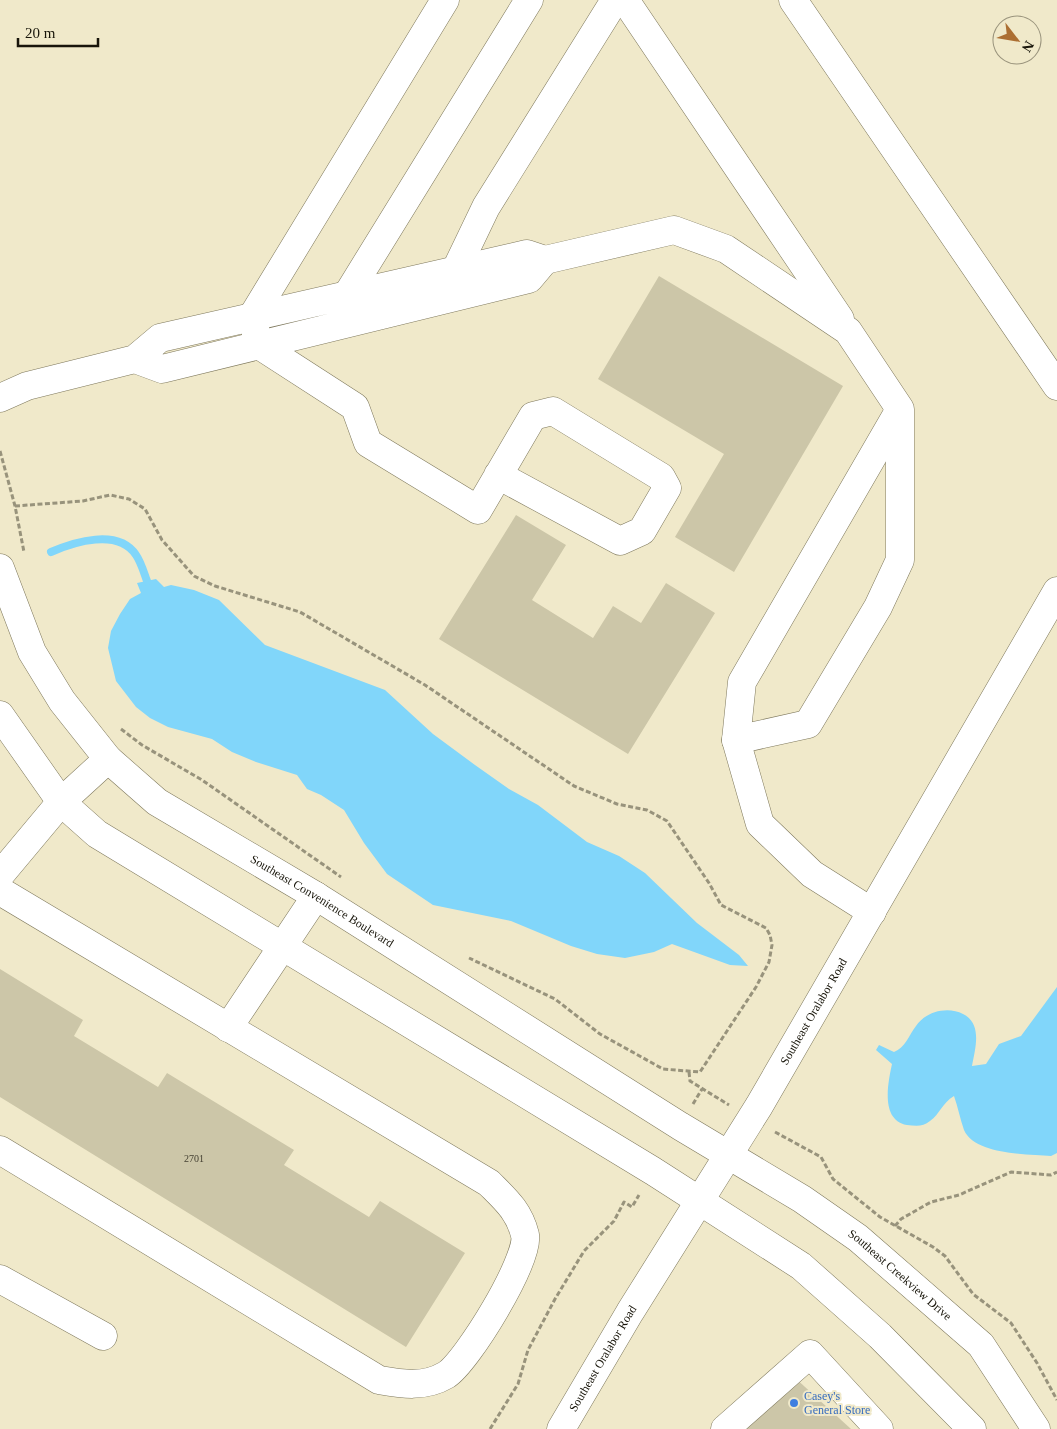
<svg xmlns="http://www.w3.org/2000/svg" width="1057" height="1429" viewBox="0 0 1057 1429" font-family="Georgia,serif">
<rect width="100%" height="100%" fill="#f0e9ca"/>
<g fill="#81d6fa">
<polygon points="156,579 164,587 171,585 194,590 219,600 265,645 385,690 433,734 475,765 509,789 538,805 587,842 619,856 645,873 697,923 739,955 748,966 730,965 672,944 654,952 625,958 597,954 571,946 511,921 433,905 387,874 364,843 344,810 321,795 307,789 297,775 256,762 232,752 212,739 168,727 150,718 136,707 116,681 108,648 111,631 120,614 130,599 141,593 137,583"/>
<path d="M1057,987v166l-6,3c-23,-2 -76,-1 -87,-26 -4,-11 -6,-23 -10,-34 -12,7 -14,18 -24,25 -7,6 -14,5 -23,4 -27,-5 -19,-42 -15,-61l-16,-14 3,-5 15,7c11,-4 15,-17 22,-26 10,-15 32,-20 47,-12 20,10 12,35 9,52l14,-2 13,-20 22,-8z"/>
</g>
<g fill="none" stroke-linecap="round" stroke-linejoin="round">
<path stroke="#81d6fa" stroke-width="8" d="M51,552c23,-10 67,-24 85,3 5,7 8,18 11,26"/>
</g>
<g fill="#ccc6a8">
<polygon points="659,276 843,386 734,572 675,537 724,454 598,379"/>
<polygon points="516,515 566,545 532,600 593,638 613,606 641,623 666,583 715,613 628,754 439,639"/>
<polygon points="0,969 83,1020 74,1036 158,1087 167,1073 294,1150 284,1165 369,1217 380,1201 465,1253 406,1347 0,1097"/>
<polygon points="793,1376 851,1429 740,1429"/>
</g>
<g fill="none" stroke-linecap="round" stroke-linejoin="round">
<g stroke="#7e785c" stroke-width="29">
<g id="minor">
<polyline points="445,0 252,317 259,345 355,407 368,443 478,510 533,416 553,411 661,477 667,488 642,531 620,541 498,475"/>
<polyline points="625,0 840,319"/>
<polyline points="545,260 674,230 726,249 848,331 900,409 900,560 878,607 808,724 736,740 760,824 812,874 872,912"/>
<polyline points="450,282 486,207 615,0"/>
<polyline points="346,305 347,295 529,0"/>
<polyline points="0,398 27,386 135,359 160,338 527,254 545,260 529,279 162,369 135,359"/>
<path id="s1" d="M0,568l32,84 30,49 46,58 49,43 159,94 364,230 122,73 56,39 123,107 55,84"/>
<polyline points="0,715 61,802 97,834 653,1171 801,1266 880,1336 972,1429"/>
<polyline points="736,740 742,682 899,411"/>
<polyline points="0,875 61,802 108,759"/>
<path d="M0,891l489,292c17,17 30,28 36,52 5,24 -58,127 -79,140 -22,13 -44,9 -67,5l-379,-230"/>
<polyline points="228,1028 316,896"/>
<polyline points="0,1279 103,1336"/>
<polyline points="725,1429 810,1354 879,1429"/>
</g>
</g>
<g stroke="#7e785c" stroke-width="29">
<g id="major">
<path id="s2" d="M561,1429l69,-117 129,-206 298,-515"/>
</g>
</g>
<g stroke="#7e785c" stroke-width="29">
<polyline id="highway" points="793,0 1057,386"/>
</g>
<g stroke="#98937c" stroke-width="3" stroke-dasharray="5 2.5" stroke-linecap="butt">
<polyline points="0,451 15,506 24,552"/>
<polyline points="15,506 83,501 110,495 129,499 145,509 162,540 194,576 215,586 300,612 425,685 574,786 617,804 647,810 667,821 709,883 721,905 766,928 770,935 772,945 769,962 756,987 700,1072 663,1069 600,1034 555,999 469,958"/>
<polyline points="121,729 142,745 202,780 341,877"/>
<polyline points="689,1072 690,1081 729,1105"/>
<polyline points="693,1104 702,1089"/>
<polyline points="775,1132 821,1157 833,1179 880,1217 933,1247 945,1256 973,1294 1011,1323 1037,1363 1057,1400"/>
<polyline points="895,1226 901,1219 931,1202 959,1195 1011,1172 1051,1175 1057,1172"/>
<polyline points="490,1429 518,1384 528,1350 555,1299 584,1251 614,1221 624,1202 632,1207 639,1195"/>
</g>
<use href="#minor" stroke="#fff" stroke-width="28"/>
<use href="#major" stroke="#fff" stroke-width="28"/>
<use href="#highway" stroke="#fff" stroke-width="28"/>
</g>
<circle fill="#3f7fe0" stroke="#f0e9ca" stroke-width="2" cx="794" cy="1403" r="5"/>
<g text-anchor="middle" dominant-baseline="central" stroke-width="4" stroke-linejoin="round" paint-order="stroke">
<g font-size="10" fill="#454132">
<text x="194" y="1158">2701</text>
</g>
<g font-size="12" fill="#18150a" stroke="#f0e9ca">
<text stroke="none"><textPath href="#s1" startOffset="479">Southeast Convenience Boulevard</textPath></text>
<text stroke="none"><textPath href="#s2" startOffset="488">Southeast Oralabor Road</textPath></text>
<text stroke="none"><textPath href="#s1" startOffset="1168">Southeast Creekview Drive</textPath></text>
<text stroke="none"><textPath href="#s2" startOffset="82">Southeast Oralabor Road</textPath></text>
</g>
<g font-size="12" fill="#366cbe" stroke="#f0e9ca" text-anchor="start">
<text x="804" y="1396">Casey's<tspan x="804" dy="14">General Store</tspan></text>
</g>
</g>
<g transform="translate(1017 40) rotate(121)"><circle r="24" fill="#f0e9ca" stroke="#9a947d"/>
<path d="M0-4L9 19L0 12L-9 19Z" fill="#ac6f33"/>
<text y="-8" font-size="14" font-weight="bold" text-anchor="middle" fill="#18150a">N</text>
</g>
<path d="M18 38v8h80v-8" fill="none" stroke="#18150a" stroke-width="2.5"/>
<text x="25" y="38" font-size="15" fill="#18150a" stroke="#f0e9ca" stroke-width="4" paint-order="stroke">20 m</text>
</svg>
